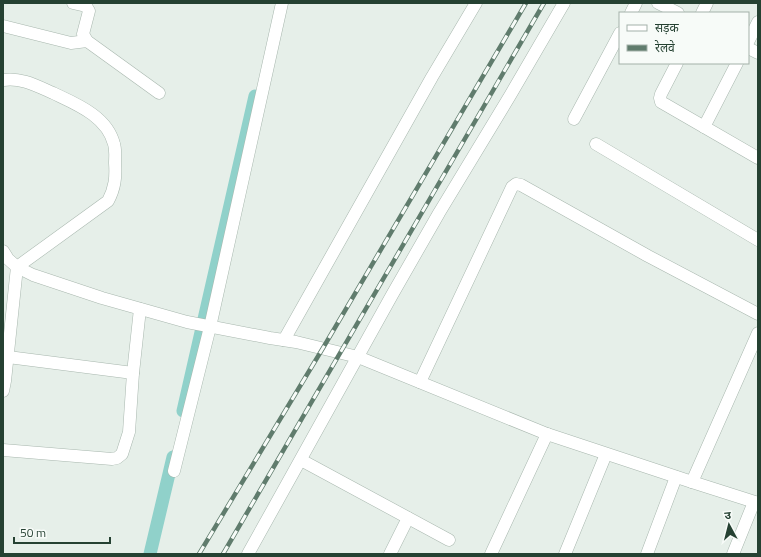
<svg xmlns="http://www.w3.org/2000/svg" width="761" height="557" viewBox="0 0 761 557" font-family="'Titillium Web','Noto Sans Devanagari',sans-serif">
<rect width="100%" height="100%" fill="#e6efe9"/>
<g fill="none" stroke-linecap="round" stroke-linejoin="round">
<g stroke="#90d1ca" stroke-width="13">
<polyline points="183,411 255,96"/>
<polyline points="150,554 173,457"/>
</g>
<g stroke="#a8b7ae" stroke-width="13">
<g id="minor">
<polyline points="73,3 86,6 89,11 83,34 87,41 159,93"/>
<polyline points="658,3 678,13"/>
<polyline points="631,13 636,3"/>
<polyline points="702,13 707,3"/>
<polyline points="3,26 71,43 87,41"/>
<polyline points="748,42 758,22"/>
<polyline points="748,48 758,53"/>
<polyline points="677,63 661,94 660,98 661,102 758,158"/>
<path d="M3,80c18,-3 34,6 50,13 23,11 54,23 61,51 2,6 1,13 1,19 1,14 0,25 -7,38l-91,66 -12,114 -2,10"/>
<polyline points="574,119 620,33"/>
<polyline points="704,127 737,63"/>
<polyline points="596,144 758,240"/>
<polyline points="3,251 8,259 17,267 33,275 102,298 187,322 270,338 296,342 358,357 547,434 692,482 758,503"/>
<polyline points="284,340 432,77 476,3"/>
<polyline points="8,357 133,373"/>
<polyline points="420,382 512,187 516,184 521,185 648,256 758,314"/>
<polyline points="3,450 112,459 117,458 122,454 129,432 133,373 140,309"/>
<polyline points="301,460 449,540"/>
<polyline points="174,471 210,327 282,3"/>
<polyline points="692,482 758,333"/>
<polyline points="248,554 392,295 439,213 511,94 564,3"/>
<polyline points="390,554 408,518"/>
<polyline points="491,554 547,434"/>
<polyline points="565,554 606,454"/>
<polyline points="647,554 676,477"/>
<polyline points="733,554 754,502"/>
</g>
</g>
<use href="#minor" stroke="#fff" stroke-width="12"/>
<g stroke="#607c6d" stroke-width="4.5">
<g id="rail">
<polyline points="199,554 323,348 526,3"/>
<polyline points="223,554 544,3"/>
</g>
</g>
<use href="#rail" stroke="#f7fbf8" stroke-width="3" stroke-dasharray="9" stroke-linecap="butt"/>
</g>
<rect width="761" height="557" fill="none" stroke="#254132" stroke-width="8"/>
<rect x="619" y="12" width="130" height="52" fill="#f7fbf8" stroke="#a3b1a9"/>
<rect x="627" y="25" width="20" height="6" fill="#ffffff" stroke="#a3b1a9"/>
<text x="655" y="32" font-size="12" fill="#254132">सड़क</text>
<rect x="627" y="45" width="20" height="6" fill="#607c6d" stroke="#a3b1a9"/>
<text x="655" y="52" font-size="12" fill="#254132">रेलवे</text>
<g transform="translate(729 525) rotate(353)" stroke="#f7fbf8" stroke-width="3" paint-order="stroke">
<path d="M0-3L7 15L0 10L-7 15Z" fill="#254132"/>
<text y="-6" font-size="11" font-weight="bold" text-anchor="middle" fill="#254132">उ</text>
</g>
<path d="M14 537v6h96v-6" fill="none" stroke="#254132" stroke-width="2"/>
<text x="20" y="537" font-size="12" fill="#254132" stroke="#f7fbf8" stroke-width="3" paint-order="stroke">50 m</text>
</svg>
